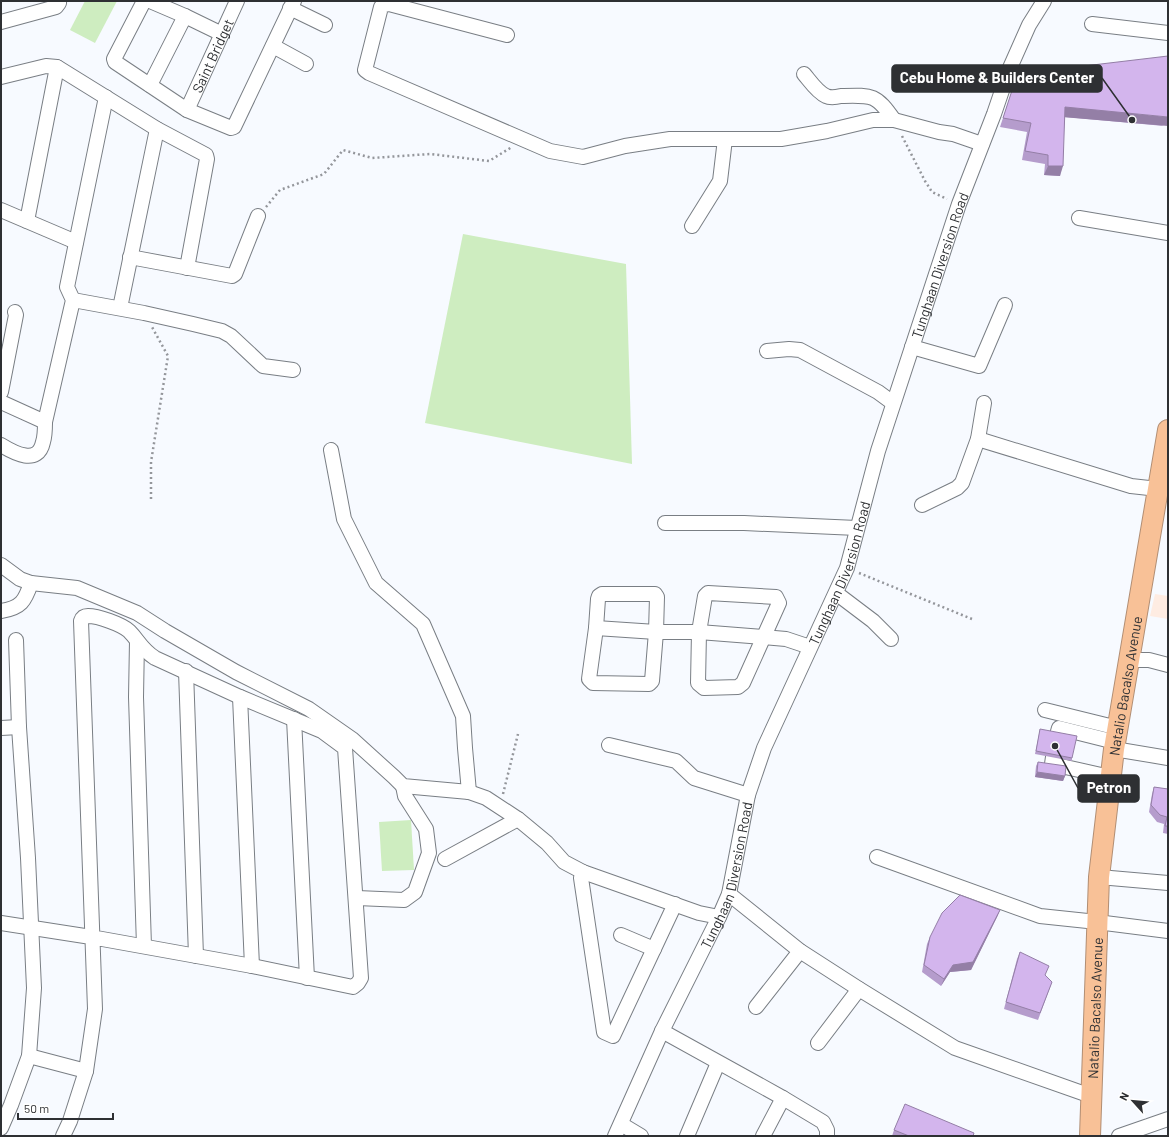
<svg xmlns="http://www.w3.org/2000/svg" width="1169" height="1137" viewBox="0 0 1169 1137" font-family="Barlow,sans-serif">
<rect width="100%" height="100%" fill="#f7faff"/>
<polygon fill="#feece2" points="1155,594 1168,596 1168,619 1150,616"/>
<g fill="#ceedc0">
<polygon points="85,1 117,1 95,43 70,30"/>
<polygon points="463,234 626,264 632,464 425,423"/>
<polygon points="411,820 414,870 382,871 379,822"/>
</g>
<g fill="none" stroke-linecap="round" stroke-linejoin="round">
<g stroke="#797e84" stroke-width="16">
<g id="minor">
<polyline points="144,1 114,59 115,62 187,110 231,128 234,127 294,1"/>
<polyline points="150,1 185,16 222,34"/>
<polyline points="290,8 325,25"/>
<polyline points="1,22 56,7 59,3 58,1"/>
<polyline points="1092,24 1168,33"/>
<polyline points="507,35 389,4 383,5 381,7 365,70 369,73 550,151 583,157 625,146 670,139 781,139 827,131 873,120 894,120 939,132 953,134 982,144"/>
<polyline points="273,46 306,64"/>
<path d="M804,74c6,7 13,18 22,22 4,2 11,1 15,0 31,-1 35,-2 53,24"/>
<polyline points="1,77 46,66 57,67 157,129 206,155 207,159 187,268"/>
<polyline points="150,85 185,16"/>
<path id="s1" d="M187,110l50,-109"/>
<polyline points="1,210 76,242"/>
<polyline points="1079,218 1168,233"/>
<polyline points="27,221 57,67"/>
<polyline points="692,226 720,181 725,139"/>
<polyline points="130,257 232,276 235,274 258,216"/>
<polyline points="73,300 144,313 193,324 222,331 231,336 263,366 293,370"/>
<polyline points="120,308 157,129"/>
<polyline points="912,347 979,366 1005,305"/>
<polyline points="767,351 789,349 800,350 878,392 893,403"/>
<polyline points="1,392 16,315 15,312"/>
<polyline points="1,402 45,422"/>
<polyline points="978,439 1131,486 1158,489"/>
<path d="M1,445c13,8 37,21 42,-3 2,-6 2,-13 2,-20l28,-122 -6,-13 39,-190"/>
<polyline points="331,450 344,519 376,583 423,624 463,716 465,748 469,792"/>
<polyline points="922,505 957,488 962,483 978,439 984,403"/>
<polyline points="665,523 744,523 857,528"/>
<polyline points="1,565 20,579 31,583 77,588 137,613 165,631 236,672 309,709 352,739 394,777 403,786 469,792 486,798 518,819 547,843 564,862 583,872 699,913 719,917"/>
<polygon points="708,593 776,597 779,603 743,683 738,687 704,688 698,683 699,632 705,596"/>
<polyline points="836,593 873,621 891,639"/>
<polygon points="602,594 655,594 657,597 656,632 652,681 649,684 593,683 589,679 596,628 598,599 599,596"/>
<path d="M1,611c20,-3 24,-10 30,-28"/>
<polyline points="596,628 656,632 699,632 763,637 786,639 810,647"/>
<polyline points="137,641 136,697 144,946"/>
<polyline points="1130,660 1149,660 1168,665"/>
<polyline points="186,671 196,956"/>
<polyline points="240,697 252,966"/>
<polyline points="1045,710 1118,728"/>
<polyline points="294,719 307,978"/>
<polyline points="1,728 19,727"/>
<polyline points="1057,735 1059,728 1115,742"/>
<polyline points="609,745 676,761 694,778 748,795"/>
<polyline points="1114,749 1168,758"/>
<polyline points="1053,757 1052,764 1110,777"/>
<polyline points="877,857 1040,916 1097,922 1168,931"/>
<polyline points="445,859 518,819"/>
<polyline points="583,872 581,878 604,1032 613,1036 675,904"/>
<polyline points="1099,877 1168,883"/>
<polyline points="729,894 800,951 859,989 955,1048 1091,1096"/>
<polyline points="357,898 404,900 415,892 429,853 426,829 405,796 403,786"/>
<path d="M1,923l90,14 161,29 101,21 5,-4 3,-5 -16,-230 -23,-17 -82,-34 -85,-39c-14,-9 -16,-17 -26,-27 -8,-7 -31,-15 -41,-15 -4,0 -6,2 -7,5l14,388 -9,62 -16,50 -7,15"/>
<polyline points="621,935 654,949"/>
<polyline points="756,1007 800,951"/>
<polyline points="662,1031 783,1098 823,1122 827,1130 827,1136"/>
<polyline points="818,1043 859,989"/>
<polyline points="29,1056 86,1071"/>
<polyline points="621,1124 641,1136"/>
<polyline points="1,1128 11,1105 29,1056 34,988 28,858 19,727 16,640"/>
<path id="s2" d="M615,1136l47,-105 57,-114 10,-23 19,-99 16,-47 83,-180 31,-117 81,-247 35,-90 15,-44 20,-45 15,-24"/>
<polyline points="687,1136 718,1063"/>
<polyline points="763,1136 783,1098"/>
<polyline points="1119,1136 1168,1119"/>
</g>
</g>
<g stroke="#b18e74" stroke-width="22">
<g id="highway">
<path id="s3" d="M1090,1136l9,-259 15,-128 54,-319"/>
</g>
</g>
<g stroke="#94969b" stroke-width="2.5" stroke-dasharray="2 3" stroke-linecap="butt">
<polyline points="902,136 925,181 932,192 947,199"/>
<polyline points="266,207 280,190 324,174 343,150 372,158 430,154 489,161 512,147"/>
<polyline points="151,499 151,462 168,356 152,327"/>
<polyline points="859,573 972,619"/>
<polyline points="503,794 518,734"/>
</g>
<use href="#minor" stroke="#fff" stroke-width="14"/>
<use href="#highway" stroke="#f8c197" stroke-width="20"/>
</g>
<g fill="#b59ccc">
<polygon points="1019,69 1164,126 1065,117 1060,176 1044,175 1045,164 1022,160 1027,132 1000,127"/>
<polygon points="1040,729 1072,758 1072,761 1035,754"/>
<polygon points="1038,762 1065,776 1063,781 1035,777 1036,766"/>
<polygon points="1168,785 1168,834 1163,833 1164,824 1157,822 1149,812 1152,794 1154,787 1167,789"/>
<polygon points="1000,910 997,917 971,970 950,972 941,986 922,972 927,944 930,937"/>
<polygon points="1020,952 1052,982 1038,1020 1004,1009 1017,959"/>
<polygon points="894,1130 973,1136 892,1136"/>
</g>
<g fill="#947fa6">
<polygon points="1065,107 1168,117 1168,126 1062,117"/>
<polygon points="1048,166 1063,166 1060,176 1044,175"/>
<polygon points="1037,772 1065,776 1063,781 1035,777"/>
<polygon points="1000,910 997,917 971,970 950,972 941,986 944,979 953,965"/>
</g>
<g fill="#d3b5ed" stroke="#947fa6">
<polygon points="1168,56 1168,117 1065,107 1063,166 1048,166 1048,155 1025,151 1031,123 1003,118 1019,69 1042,71"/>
<polygon points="1040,729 1077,736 1072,758 1036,751"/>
<polygon points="1038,762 1066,766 1065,776 1037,772"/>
<polygon points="1154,787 1168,789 1168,826 1165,826 1167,817 1160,815 1151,805"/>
<polygon points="960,895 1000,910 973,962 953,965 944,979 924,965 930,937 942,913"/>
<polygon points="1020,952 1049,966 1045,975 1052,982 1040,1013 1006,1002"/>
<polygon points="905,1104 974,1133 973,1136 909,1136 894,1130"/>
</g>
<g text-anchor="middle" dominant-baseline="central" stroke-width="3" stroke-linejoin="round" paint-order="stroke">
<g font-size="14" fill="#2e3033" stroke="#fff">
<text stroke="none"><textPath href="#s1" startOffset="60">Saint Bridget</textPath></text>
<text stroke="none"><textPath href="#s2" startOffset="933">Tunghaan Diversion Road</textPath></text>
<text stroke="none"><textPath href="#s2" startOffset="609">Tunghaan Diversion Road</textPath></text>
<text stroke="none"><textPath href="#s3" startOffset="452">Natalio Bacalso Avenue</textPath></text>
<text stroke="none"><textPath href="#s2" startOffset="285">Tunghaan Diversion Road</textPath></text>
<text stroke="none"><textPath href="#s3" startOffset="128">Natalio Bacalso Avenue</textPath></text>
</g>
</g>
<path fill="none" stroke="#2e3033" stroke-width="1.5" d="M1132 120L1102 78M1055 746L1078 788"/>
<g fill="#2e3033" stroke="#fff" stroke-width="1.5">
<circle cx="1132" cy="120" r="4"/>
<circle cx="1055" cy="746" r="4"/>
</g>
<g fill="#2e3033" stroke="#2e3033" stroke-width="1.5">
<rect x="892" y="65" width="210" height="27" rx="4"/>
<rect x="1078" y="775" width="61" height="27" rx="4"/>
</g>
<g font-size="15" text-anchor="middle" font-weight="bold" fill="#fff">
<text x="997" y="83">Cebu Home &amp; Builders Center</text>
<text x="1109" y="793">Petron</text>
</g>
<rect width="1169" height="1137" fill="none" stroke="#2e3033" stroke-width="4"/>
<g transform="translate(1133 1101) rotate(297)" stroke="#ffffff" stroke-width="3" paint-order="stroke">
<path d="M0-3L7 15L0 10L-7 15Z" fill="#2e3033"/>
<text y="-6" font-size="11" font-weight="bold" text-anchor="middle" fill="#2e3033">N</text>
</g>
<path d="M18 1113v6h95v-6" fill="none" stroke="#2e3033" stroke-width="2"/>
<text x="24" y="1113" font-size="12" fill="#2e3033" stroke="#ffffff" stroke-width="3" paint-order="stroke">50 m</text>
</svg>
